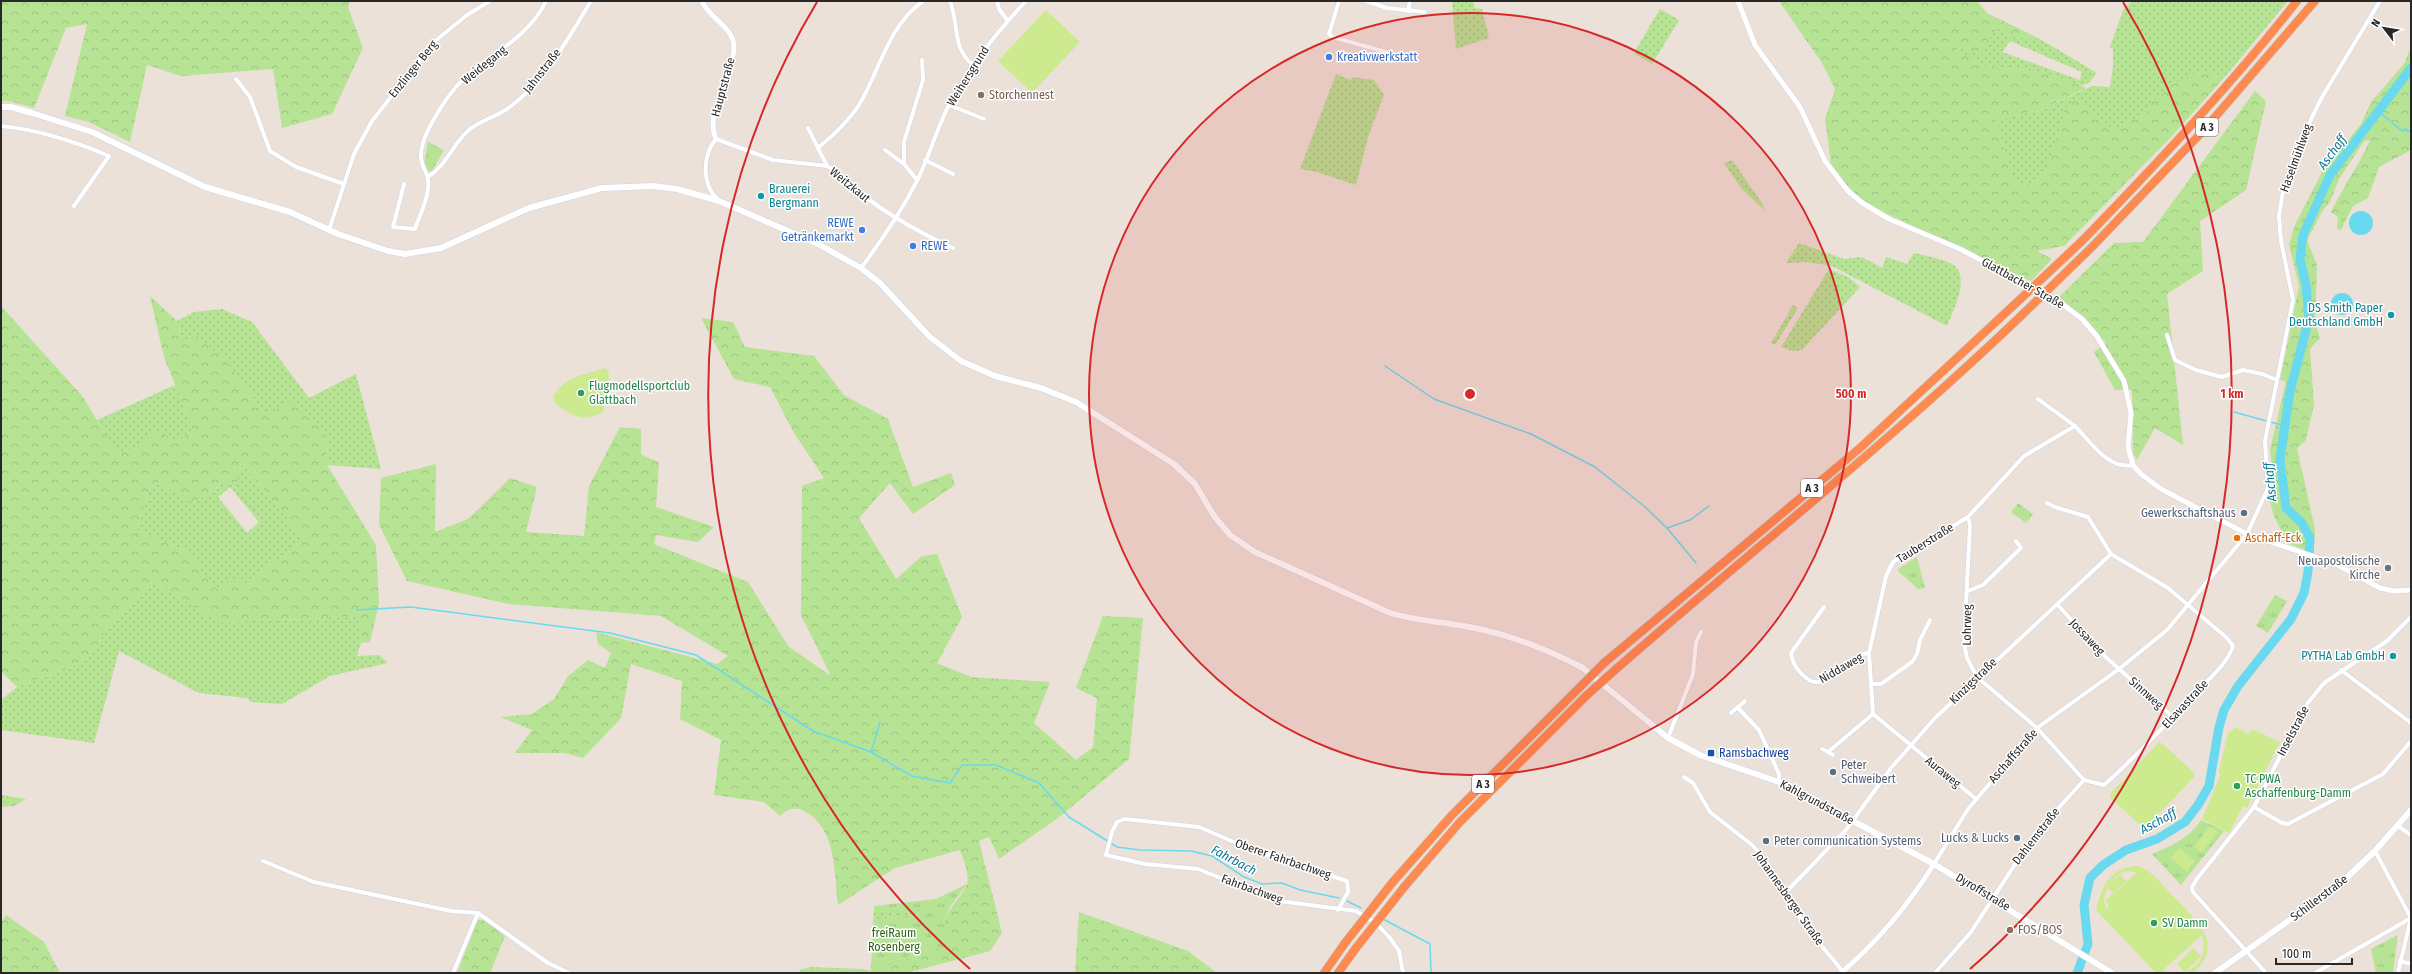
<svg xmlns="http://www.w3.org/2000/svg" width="2412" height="974" viewBox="0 0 2412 974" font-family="'Fira Sans Condensed',sans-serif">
<defs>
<pattern id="grass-dots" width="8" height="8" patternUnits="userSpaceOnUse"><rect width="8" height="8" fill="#b7e394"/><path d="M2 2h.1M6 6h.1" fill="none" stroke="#9dc380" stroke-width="1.8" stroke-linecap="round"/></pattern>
<pattern id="forest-crowns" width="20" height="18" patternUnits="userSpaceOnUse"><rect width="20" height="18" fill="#b7e394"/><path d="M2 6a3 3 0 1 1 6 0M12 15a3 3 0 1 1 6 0" fill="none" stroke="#9dc380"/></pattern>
<pattern id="park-tufts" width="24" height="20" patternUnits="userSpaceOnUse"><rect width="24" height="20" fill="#b7e394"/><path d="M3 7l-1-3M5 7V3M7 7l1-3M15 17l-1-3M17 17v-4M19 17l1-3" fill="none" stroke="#9dc380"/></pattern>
</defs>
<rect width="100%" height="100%" fill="#ebe1d9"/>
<g fill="url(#grass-dots)" fill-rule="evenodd">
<polygon points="1452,1 1473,1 1475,8 1482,9 1489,38 1456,49"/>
<polygon points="2133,1 2288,1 2224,78 2200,71 2153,98 2145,114 2128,121 2120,135 2076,98 2055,144 2045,175 2030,184 2021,185 2012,176 1996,120 2044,109 2092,86 2110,87 2113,66 2113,49 2110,47 2124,8"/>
<polygon points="1660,9 1679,20 1652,64 1634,53"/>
<path d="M2000,27l7,3 2,7 29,1 59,35 -9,11 -9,2 -23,-10 -28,-6 -44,-4 -29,-16 3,-2 24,6 10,-21zM2010,41l72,31 -2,8 -78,-28z"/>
<polygon points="1336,74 1351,80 1352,77 1374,80 1384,95 1368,137 1356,185 1317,172 1300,169"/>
<polygon points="1732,160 1762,203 1765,211 1741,188 1724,163"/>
<path d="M1799,243l45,16 18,-2 20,11 4,-11 21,7 7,-11c12,3 25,5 36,10 23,10 3,48 -3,63l-115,-60 -25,-4 -21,1z"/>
<polygon points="1829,269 1848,277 1860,287 1802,350 1793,351 1781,347"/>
<polygon points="1793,305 1798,308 1775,345 1771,343"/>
<polygon points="222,309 252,322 309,398 356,374 381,469 327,465 326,435 266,415 225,360 197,336 183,345 177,321 194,312"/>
<polygon points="175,385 193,430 177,441 154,430 139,449 115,452 97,420"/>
<path d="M243,465l62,75 -60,43 -24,8 -18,-15 -8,-21 -58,-25 15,-50 42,23 44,-30zM230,487l29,35 -12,11 -29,-36z"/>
<polygon points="152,581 218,622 359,617 361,643 357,656 379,655 388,663 330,676 282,704 251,702 247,698 199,693 119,651 94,743 1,730 1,700 17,687 70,668 95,652 104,632"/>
<polygon points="924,909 921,914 873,920 874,912"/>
</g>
<g fill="url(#forest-crowns)" fill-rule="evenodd">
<polygon points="1,1 350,1 348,7 363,48 332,114 282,128 273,69 181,76 147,65 130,142 89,122 65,116 87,24 66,28 34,108 9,101 1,101"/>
<polygon points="1779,1 1977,1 1987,13 2038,38 2009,37 2007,30 2000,27 1992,33 1982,54 1958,48 1956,50 1984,66 2028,70 2056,76 2086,88 2044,109 1996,120 2012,176 2021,185 2030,184 2045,175 2066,106 2077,98 2120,135 2128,121 2145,114 2153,98 2170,86 2200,71 2224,78 2172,136 2064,246 2037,251 2052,259 2031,281 1866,204 1848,186 1831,164 1825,119 1835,89 1822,63"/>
<path d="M2411,47v103l-32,17 -11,31 -15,8 -12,24 -4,-1 1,-12 -7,-5c12,-25 28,-47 39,-72l-6,1 -25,38 -9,23 -7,8 -16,30 10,25 -2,58 5,15 -10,11 4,55 -8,36 -9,8 18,82 -2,23 -26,-10 -13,-27 -5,-18 6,-6 -5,-42 16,-69 -6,-1 19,-94 -10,-42 6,-19 27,-53 39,-48 10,-22 33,-38z"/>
<polygon points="2255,91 2266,101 2246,190 2200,221 2203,271 2167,294 2183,445 2155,428 2137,460 2133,453 2132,390 2115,390 2094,352 2106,343 2085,318 2059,297 2114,243 2143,242"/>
<path d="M150,296l27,25 6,24 14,-9 28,24 41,55 28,-15 32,35 1,30 49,80 3,58 -9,39 -9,1 -2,-26 -141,5 -66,-41 -48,51 -9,20 -25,16 -53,19 -16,-16v-365l82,91 33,55 23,-3 15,-20 23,12 16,-11 -29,-73zM243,465l62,75 -60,43 -15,-6 -9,14 -18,-15 -8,-21 -58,-25 15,-50 42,23 26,-18h17l1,-12z"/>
<path d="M701,318l32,4 12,25 69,9 30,39 44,24 25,68 38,-14 4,12 -42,29 -23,-31 -31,35 37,61 26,-23 15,-2 25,63 -25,46 34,14 79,5 -16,41 42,37 17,-13 4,-49 -21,-10 27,-72 40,2 -14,141 -71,59 -59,41 -10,-22 -10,4 23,92 -12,18 -84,22h-105l-2,-3 12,-3 52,2 8,2 74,-52c5,-12 19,-26 22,-35 3,-10 -4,-25 -7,-34l-65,18 -57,37c-4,-32 -1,-77 -34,-94 -9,-5 -17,-2 -24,5l-16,-14 -50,-7 7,-55 -41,-21 2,-38 -51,-17 -10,54 -38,40 -19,-5h-49l17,-23 -32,-13 32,-3 22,-15 14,-23 20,-16 17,8 6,-15 -13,-9 -2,-12 121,32 11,-8 -67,-40 -152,-12 -102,-23 -28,-56 2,-47 55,-14 -1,68 33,-13 42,-41 27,9 -11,45 58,4 5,-50 31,-59 21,2v26l18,7 -3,45 58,20 -16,15 -42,-7 -2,9 94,38 40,64 43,30 -30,-61 1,-129 22,-8 -30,-45 -24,-46 -36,-8z"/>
<polygon points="1,795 26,799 14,806 1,807"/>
<polygon points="1079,912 1188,951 1217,973 1075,973"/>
<polygon points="6,915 44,942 60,973 1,973 1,923"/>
<polygon points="478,920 483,920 505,936 490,973 457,973"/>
</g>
<g fill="url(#park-tufts)">
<polygon points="428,142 444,150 432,171 428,171 424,164"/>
<polygon points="2018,503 2033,514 2026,523 2011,512"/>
<polygon points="1917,557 1925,588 1918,589 1897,570"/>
<polygon points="2275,595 2287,601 2268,633 2256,626"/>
<path d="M2201,820l23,11 -43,54 -29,-31c19,-8 38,-16 49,-34z"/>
<polygon points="967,884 950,907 945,918 950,944 871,971 873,920 921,914 924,910 874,912 874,906 936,899"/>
<polygon points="2398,935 2393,973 2376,973 2371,949"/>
</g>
<g fill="#cdea8f" fill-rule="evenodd">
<polygon points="1046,10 1080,42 1032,93 998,61"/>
<path d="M604,368l4,2 2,14 -7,28c-20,11 -31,4 -48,-9l-2,-7c16,-22 27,-19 51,-28z"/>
<polygon points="2236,727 2248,734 2252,729 2280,742 2247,808 2243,806 2229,833 2202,819 2220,776 2219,771 2228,733"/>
<polygon points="2158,743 2162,743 2194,773 2194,777 2146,827 2141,826 2111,798 2110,794"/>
<polygon points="2210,826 2218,832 2201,853 2194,847"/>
<polygon points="2179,848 2195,861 2187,872 2171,858"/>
<path d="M2137,866c16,4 26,20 37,31 21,23 53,47 19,76h-12l4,-1 -8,-8 16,-16 8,8 -16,16c16,-6 22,-21 17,-37l-39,35 6,3h-13l-60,-63c6,-24 13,-42 41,-44zM2127,871l10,1 -32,29 4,5 -3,3 -2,-10 3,-12 6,6 13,-12 -6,-7 -13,12 10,-11z"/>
</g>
<g fill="#69d9ef">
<circle cx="2361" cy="223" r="12"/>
<circle cx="2342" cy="304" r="11"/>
</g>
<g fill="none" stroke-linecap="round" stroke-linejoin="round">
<g stroke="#69d9ef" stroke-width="1.5">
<polyline points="2378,111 2401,130 2411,131"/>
<polyline points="1385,366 1434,399 1531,434 1595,467 1644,506 1667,528 1696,563"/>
<polyline points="2234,412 2285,426"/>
<polyline points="1667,528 1690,520 1709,506"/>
<polyline points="356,610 411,607 610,633 696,655 813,731 871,752 912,776 950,783 962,765 996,765 1039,783 1069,817 1117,847 1140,850 1191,851 1212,856 1244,877 1262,884 1282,883 1300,890 1339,898"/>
<polyline points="871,752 880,722"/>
<polyline points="1347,901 1361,908"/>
<polyline points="1383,919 1430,944 1431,973"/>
</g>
<polyline stroke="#69d9ef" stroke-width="9" points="2077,973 2088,944 2084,905 2090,878 2103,865 2126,850 2157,839 2185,822 2198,805 2209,786 2219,727 2224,710 2238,686 2291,619 2304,593 2308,572 2310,538 2302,523 2286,508 2280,459 2290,391 2309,318 2306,285 2300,259 2303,235 2330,175 2411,68"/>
<g stroke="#ced4e1" stroke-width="5">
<g id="minor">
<path d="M950,1c9,23 2,48 23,64"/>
<polyline points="997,1 999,9 1008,21"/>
<polyline points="1339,1 1329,34 1332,37 1390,53"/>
<polyline points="1366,1 1387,8 1425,12"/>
<polyline points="1408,11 1410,1"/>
<polyline points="236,79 250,97 270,151 296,167 344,184"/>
<polyline points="949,105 984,119"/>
<path d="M1,126c38,4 73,15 108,30l-35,50"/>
<polyline points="808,128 827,166"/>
<path d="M819,147c16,-13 29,-25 40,-42 21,-35 29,-79 64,-104"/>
<polyline points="885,150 904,164"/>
<polyline points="925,160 953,174"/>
<path d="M429,176c18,-11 24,-33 41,-47 12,-9 28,-13 40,-22 35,-26 59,-70 81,-106"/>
<polyline points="917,180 904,164 904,142 923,80 922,60"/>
<path d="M404,184l-11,43 22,2c4,-12 12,-27 13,-40 2,-16 -6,-19 -7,-32 -1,-15 11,-35 19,-48 9,-15 22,-30 36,-41 26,-19 56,-37 70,-67"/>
<path d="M717,199c-15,-15 -15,-43 -1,-60l57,21 54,6c16,8 27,23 41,33 27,20 54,35 85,49"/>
<polyline points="329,230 354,154 372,121 434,42 467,15 490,1"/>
<path d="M861,268c21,-28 40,-56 56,-87 12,-24 19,-51 32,-76 20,-39 47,-72 77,-104"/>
<polyline points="2167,335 2175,360 2196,370 2222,377 2243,370 2262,374 2277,380"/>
<path d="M2075,426c16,16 33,44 58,39"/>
<path d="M2047,503l8,4 33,10 23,37 57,34 59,50 6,8c-6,19 -27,35 -40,50 -29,30 -57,61 -89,89l-20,-5"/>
<polyline points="1968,517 1970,525 1964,643 1967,658 1977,677 2037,728 2084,780"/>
<polyline points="1968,591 1983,585 2021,548 2016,541"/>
<polyline points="2057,604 2100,652 2173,717"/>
<path d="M1824,607l-33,46c1,12 15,31 28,29l44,-28 6,-1"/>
<polyline points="2341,670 2411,723"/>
<polyline points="1871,684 1881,684 1912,662 1917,654 1920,640 1930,620"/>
<polyline points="1738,708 1759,730 1779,774 1779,782"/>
<polyline points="1731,713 1745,701"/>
<polyline points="1668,738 1693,674 1696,642 1701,632"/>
<polyline points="1822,749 1828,752"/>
<polyline points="1833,755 1828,752 1873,714"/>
<polyline points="1684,777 1693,783 1710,812 1752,845 1764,858 1782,887 1785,889 1793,908 1816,939 1844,973"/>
<polyline points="1976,799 1873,714 1869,653 1886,576 1893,562 1968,517 2024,456 2075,426 2038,399"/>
<polyline points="2254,807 2282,823 2288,824 2383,774 2411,741"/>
<polyline points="2398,826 2411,835"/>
<polyline points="2375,851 2411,918 2398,973"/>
<polyline points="263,861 314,882 451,911 478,913"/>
<polyline points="1934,864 1968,809 2037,728 2119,669 2167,630 2247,534 2268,488 2265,441 2293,300 2281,241 2279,216 2283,191 2312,117 2322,97 2380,1"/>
<polyline points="1785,889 1789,889 1846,830 1891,768 1935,718 2111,554"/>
<polyline points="1338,910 1348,892 1347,881 1250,849 1199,827 1125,819 1117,822 1112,832 1106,855 1145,864 1198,869 1279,901 1356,911 1376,923 1390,938 1399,951 1403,973"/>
<polyline points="2400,961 2411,964"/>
<polyline points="453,973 478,913 548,963 569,973"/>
<polyline points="1935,973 1971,932 2034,835 2084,780"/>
<polyline points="2266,973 2193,892 2192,888 2196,880 2254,807 2307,704 2324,683 2387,641 2411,617"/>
<polyline points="2315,973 2411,918"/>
</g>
</g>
<g stroke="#ced4e1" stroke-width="6">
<g id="tertiary">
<path d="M702,1c7,18 32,25 32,47 -1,28 -30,65 -18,91"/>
<polyline points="1738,1 1755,45 1800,107 1825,161 1848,191 1861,202 1889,219 1960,249 2058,301 2082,319 2096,335 2124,381 2131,413 2128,447 2133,465 2141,474 2161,489 2247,534 2336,564 2380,588 2394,591 2411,590"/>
<path d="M1841,973c36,-31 68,-69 93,-109"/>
</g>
</g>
<g stroke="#ced4e1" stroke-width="7">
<g id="secondary">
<path d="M1,107h10l21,6 60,19 113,55 85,25 48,22 50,17 17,3 36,-6 88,-40 73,-20 51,-2 24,3 42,12 99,43 43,24 19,15 50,54 31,24 34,15 46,12 35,14 98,62 21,20 19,32 16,19 25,17 133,60c25,9 50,9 76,14 41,7 83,23 119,42l85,70 32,17 79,27 155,82 178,109"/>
<polyline points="2215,973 2339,885 2375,851 2411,810"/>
</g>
</g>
<g stroke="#c3c3c3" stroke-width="9">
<g id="motorway">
<path d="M2082,241c75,-77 149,-156 215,-240"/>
<polyline points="2092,247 2203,131 2315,1"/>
<polyline points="1604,663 1860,448 2014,305"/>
<path d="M1615,670c136,-119 278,-231 409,-357"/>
<polyline points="1392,883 1452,815 1578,689"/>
<polyline points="1405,886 1460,822 1587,695"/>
<polyline points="1324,973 1345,943"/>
<polyline points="1338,973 1356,948"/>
</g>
</g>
<use href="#minor" stroke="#fff" stroke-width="4"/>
<use href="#tertiary" stroke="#fff" stroke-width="5"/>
<use href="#secondary" stroke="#fff" stroke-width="6"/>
<use href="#motorway" stroke="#ff8a50" stroke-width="8"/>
<g stroke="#c3c3c3" stroke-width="9" stroke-linecap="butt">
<g id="motorway-bridge">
<polyline points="2014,305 2082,241"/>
<polyline points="2024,313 2092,247"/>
<polyline points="1578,689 1604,663"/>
<polyline points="1587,695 1615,670"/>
<polyline points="1345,943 1392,883"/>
<polyline points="1356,948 1405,886"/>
</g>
</g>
<use href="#motorway-bridge" stroke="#ff8a50" stroke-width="8"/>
</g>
<circle cx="1470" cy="394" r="381" fill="#d62828" fill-opacity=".12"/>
<g fill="none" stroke="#d62828" stroke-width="2">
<circle cx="1470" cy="394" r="381"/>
<path d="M970 969A762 762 0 0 1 817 2M2123 2A762 762 0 0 1 1970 969"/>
</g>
<g fill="#3f7fe0" stroke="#fff" stroke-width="1.5">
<circle cx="1329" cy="57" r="4"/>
<circle cx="862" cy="230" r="4"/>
<circle cx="913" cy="246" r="4"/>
</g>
<g fill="#8d6e63" stroke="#fff" stroke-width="1.5">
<circle cx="981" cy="95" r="4"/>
<circle cx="2010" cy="930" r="4"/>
</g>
<g fill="#0f9aa8" stroke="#fff" stroke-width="1.5">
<circle cx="761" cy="196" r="4"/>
<circle cx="2391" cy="315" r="4"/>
<circle cx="2393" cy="656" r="4"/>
</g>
<g fill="#2e9e5b" stroke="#fff" stroke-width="1.5">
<circle cx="581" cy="393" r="4"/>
<circle cx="2237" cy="786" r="4"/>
<circle cx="2154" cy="923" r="4"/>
</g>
<g fill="#5c6f8a" stroke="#fff" stroke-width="1.5">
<circle cx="2244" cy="513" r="4"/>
<circle cx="1833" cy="772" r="4"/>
<circle cx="2017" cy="838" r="4"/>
<circle cx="1766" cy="841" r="4"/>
</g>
<circle fill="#e8710a" stroke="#fff" stroke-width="1.5" cx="2237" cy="538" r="4"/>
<circle fill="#6b7280" stroke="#fff" stroke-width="1.5" cx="2388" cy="568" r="4"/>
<rect fill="#1a4fb4" stroke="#fff" stroke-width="1.5" x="1707" y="749" width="8" height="8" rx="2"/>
<g text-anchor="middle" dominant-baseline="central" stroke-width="3" stroke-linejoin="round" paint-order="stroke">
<g fill="#fff" stroke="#686868" stroke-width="1">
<rect x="2196" y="118" width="22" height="18" rx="3"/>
<rect x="1801" y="479" width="22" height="18" rx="3"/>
<rect x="1472" y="775" width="22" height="18" rx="3"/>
</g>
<g font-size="11" font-weight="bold" fill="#282828">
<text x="2207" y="127">A 3</text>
<text x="1812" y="488">A 3</text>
<text x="1483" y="784">A 3</text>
</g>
<g font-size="12" fill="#366cbe" stroke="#fff" text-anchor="start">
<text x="1337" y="57">Kreativwerkstatt</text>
<text x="854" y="223" text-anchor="end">REWE<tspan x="854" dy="14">Getränkemarkt</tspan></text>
<text x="921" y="246">REWE</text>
</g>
<g font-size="12" fill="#282828" stroke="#fff">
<text transform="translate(484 65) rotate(-39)">Weidegang</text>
<text transform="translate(413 69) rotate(-51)">Enzlinger Berg</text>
<text transform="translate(542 71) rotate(-52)">Jahnstraße</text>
<text transform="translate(968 76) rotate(-58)">Weihersgrund</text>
<text transform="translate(723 87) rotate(-75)">Hauptstraße</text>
<text transform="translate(2296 158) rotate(-70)">Haselmühlweg</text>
<text transform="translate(850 185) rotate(39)">Weitzkaut</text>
<text transform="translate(2023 283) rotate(29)">Glattbacher Straße</text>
<text transform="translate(1925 543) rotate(-32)">Tauberstraße</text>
<text transform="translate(1967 625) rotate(-89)">Lohrweg</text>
<text transform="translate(2087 637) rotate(47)">Jossaweg</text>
<text transform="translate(1841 668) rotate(-30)">Niddaweg</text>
<text transform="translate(1973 681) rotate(-44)">Kinzigstraße</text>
<text transform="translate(2146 693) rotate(42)">Sinnweg</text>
<text transform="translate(2185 704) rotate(-47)">Elsavastraße</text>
<text transform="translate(2293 731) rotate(-62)">Inselstraße</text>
<text transform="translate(2013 756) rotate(-49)">Aschaffstraße</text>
<text transform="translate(1943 772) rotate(39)">Auraweg</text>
<text transform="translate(1817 802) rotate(28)">Kahlgrundstraße</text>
<text transform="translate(2036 836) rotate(-52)">Dahlemstraße</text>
<text transform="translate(1283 859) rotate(19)">Oberer Fahrbachweg</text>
<text transform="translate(1252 889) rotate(20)">Fahrbachweg</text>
<text transform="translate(1983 892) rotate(31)">Dyroffstraße</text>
<text transform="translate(1789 898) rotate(55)">Johannesberger Straße</text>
<text transform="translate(2319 898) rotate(-37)">Schillerstraße</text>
</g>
<g font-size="12" fill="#785e54" stroke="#fff" text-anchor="start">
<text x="989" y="95">Storchennest</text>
<text x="2018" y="930">FOS/BOS</text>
</g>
<g font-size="12" fill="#0d838f" stroke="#fff" text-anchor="end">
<text x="769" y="189" text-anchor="start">Brauerei<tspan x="769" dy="14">Bergmann</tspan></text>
<text x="2383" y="308">DS Smith Paper<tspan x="2383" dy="14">Deutschland GmbH</tspan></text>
<text x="2385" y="656">PYTHA Lab GmbH</text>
</g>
<g font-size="12" fill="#27864d" stroke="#fff" text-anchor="start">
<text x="589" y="386">Flugmodellsportclub<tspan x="589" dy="14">Glattbach</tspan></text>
<text x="2245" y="779">TC PWA<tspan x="2245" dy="14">Aschaffenburg-Damm</tspan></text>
<text x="2162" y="923">SV Damm</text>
</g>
<g font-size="12" fill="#4e5e75" stroke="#fff" text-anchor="end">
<text x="2236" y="513">Gewerkschaftshaus</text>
<text x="1841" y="765" text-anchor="start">Peter<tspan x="1841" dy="14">Schweibert</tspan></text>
<text x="2009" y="838">Lucks &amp; Lucks</text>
<text x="1774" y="841" text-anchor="start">Peter communication Systems</text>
</g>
<g font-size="12" fill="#c56008" stroke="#fff" text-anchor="start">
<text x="2245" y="538">Aschaff-Eck</text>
</g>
<g font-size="12" fill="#5b616d" stroke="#fff" text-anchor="end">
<text x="2380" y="561">Neuapostolische<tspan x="2380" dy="14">Kirche</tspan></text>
</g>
<g font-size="12" fill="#164399" stroke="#fff" text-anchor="start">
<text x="1719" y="753">Ramsbachweg</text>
</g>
<g font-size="12" fill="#306418" stroke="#fff">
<text x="894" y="933">freiRaum<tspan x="894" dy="14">Rosenberg</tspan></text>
</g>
<g font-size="13" font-style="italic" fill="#0b7698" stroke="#fff">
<text transform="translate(2332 152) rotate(-54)">Aschaff</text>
<text transform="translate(2270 482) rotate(-96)">Aschaff</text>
<text transform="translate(2158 821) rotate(-29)">Aschaff</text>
<text transform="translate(1234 860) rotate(28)">Fahrbach</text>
</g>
</g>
<circle cx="1470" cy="394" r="6" fill="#d62828" stroke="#fff" stroke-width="2"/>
<g font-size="12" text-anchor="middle" font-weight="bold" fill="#d62828" stroke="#fff" stroke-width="3" stroke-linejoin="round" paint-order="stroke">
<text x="1851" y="398">500 m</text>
<text x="2232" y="398">1 km</text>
</g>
<rect width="2412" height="974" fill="none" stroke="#282828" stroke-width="4"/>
<g transform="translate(2384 28) rotate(301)" stroke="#ffffff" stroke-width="3" paint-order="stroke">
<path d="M0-3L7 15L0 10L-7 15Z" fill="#282828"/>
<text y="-6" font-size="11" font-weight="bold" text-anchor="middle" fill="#282828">N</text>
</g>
<path d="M2276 958v6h76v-6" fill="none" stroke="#282828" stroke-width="2"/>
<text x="2282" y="958" font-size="12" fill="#282828" stroke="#ffffff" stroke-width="3" paint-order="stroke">100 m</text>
</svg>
